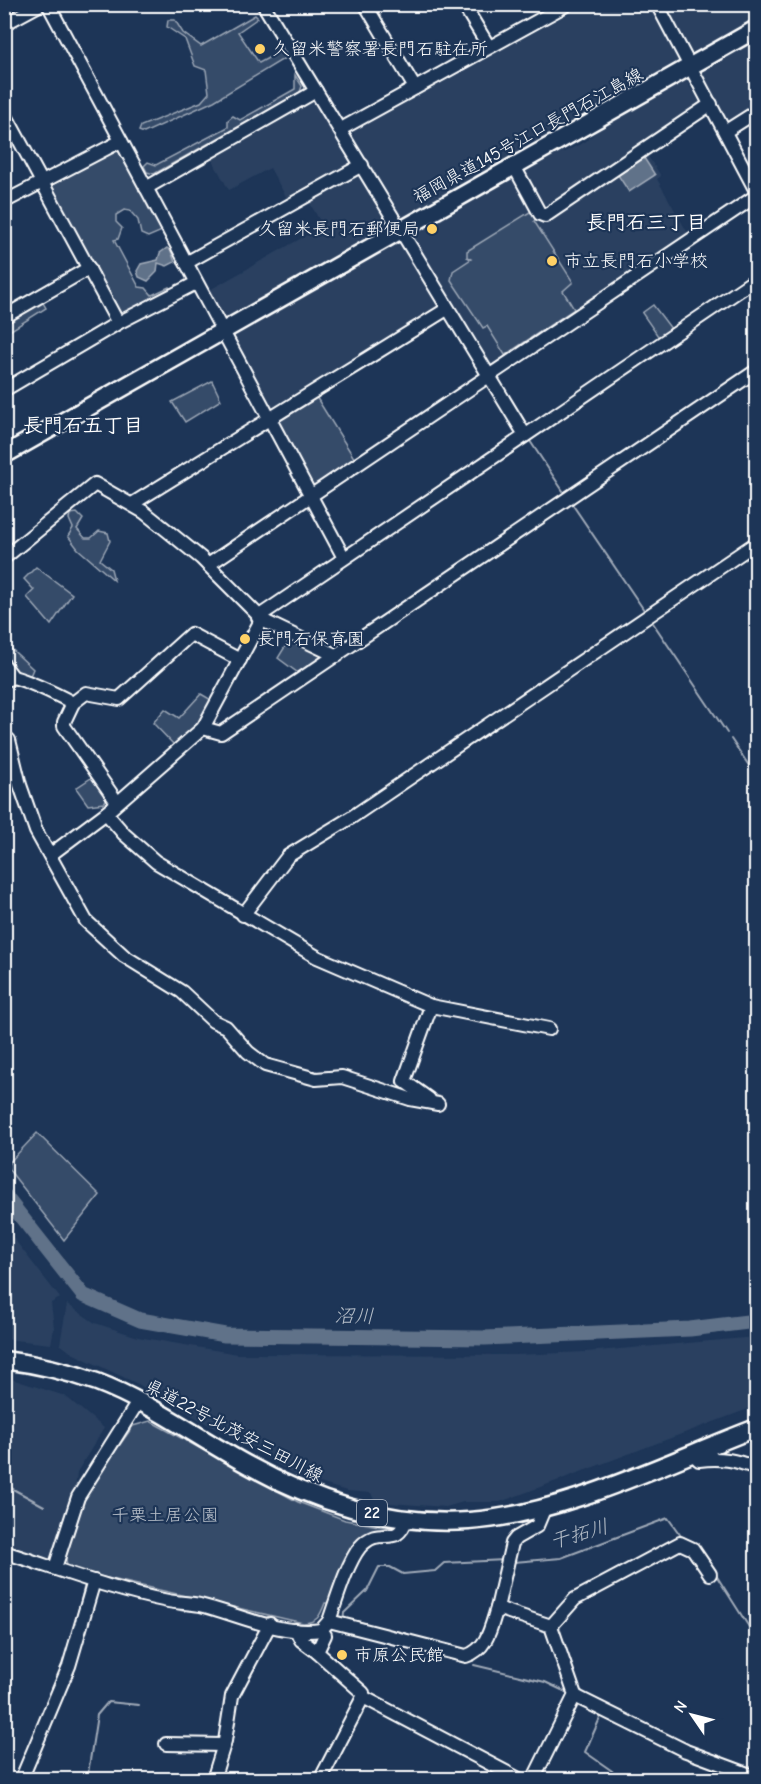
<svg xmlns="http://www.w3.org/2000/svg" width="761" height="1784" viewBox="0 0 761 1784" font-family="'Comic Neue','Klee One',sans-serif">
<rect width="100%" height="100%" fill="#1d3557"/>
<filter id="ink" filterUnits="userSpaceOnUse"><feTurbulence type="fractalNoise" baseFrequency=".0167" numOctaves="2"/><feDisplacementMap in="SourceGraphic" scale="12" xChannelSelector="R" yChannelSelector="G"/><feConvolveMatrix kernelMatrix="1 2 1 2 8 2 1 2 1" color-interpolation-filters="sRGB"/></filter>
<g filter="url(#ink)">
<g fill="#2a4161">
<polygon points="584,5 649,5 679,60 649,78 637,79 609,101 404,217 401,216 353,136 354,131"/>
<polygon points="665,5 756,5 756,17 690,54"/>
<polygon points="756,39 756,107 732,124 727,122 702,74 705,68"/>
<polygon points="686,80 702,106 544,212 522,173 553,153 564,152 585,142 602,127"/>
<polygon points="313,101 352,167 289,202 270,168 229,190 211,158"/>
<polygon points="645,152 661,176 657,179 690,237 493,368 415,239 416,232 513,177 517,180 541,222"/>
<polygon points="357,173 386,223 385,227 226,319 222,317 208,291 323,226 308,200"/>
<polygon points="397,243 401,245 438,305 437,312 271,410 234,341 235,336"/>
<polygon points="4,1226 60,1298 51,1303 54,1328 51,1344 5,1339"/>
<polygon points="67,1304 95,1323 138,1337 237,1354 516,1355 586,1352 756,1337 756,1406 500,1502 463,1502 446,1507 375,1502 371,1493 347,1491 299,1477 138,1384 72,1353 60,1344"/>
<polygon points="5,1377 65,1396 104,1428 77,1472 75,1489 53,1562 5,1546"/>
</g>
<g fill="#364b69" stroke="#9aa5b4" stroke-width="1.5">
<polygon points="255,15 258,18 238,32 259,63 281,51 285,58 214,101 144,133 139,131 141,126 201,102 209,93 206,70 195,66 185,39 167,27 168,20 175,20 183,33 201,46"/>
<polygon points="295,75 302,86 300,92 154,174 147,172 144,166 148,162 156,165 228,127 228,120 233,116 240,120 295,89"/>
<polygon points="115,150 119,152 162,231 148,237 141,234 138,220 130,211 124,210 116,215 116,222 122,228 118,239 114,240 139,287 146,288 152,295 169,287 172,291 120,318 48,185"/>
<polygon points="533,210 537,217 534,221 573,282 563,291 574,309 505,355 487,326 483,328 451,280 453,271 471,259 467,257 467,251"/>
<polygon points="42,301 46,308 5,334 5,322"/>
<polygon points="653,305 672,330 660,339 642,313"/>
<polygon points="212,381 221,400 185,422 172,402"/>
<polygon points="315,395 356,461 316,488 311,486 277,424 277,420"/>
<polygon points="77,513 83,519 77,529 85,538 91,538 99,531 108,533 110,541 100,560 111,569 114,580 78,549 68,536 73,528 69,519 70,514"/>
<polygon points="36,567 72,594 51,625 27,597 34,590 24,579"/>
<polygon points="291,637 328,656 301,675 278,658"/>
<path d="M4,642l29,27 -4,9c-21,-7 -24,-14 -25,-36z"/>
<polygon points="201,694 213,701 200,723 175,746 153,723 165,709 179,718"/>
<polygon points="94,776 108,797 104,803 88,805 76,788"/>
<polygon points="37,1133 100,1195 64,1240 6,1166"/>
<path d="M150,1421l148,81 47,18 51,9 -38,14 -28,60h-5c-5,13 -7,19 -22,20l-235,-54c-14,-38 44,-112 65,-143z"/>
</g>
<g fill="#617289" stroke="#a0aab8" stroke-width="1.5">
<polygon points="644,158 655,175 629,192 618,175"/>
<polygon points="167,248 171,251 175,262 167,266 158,263 157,272 148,281 139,277 137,271 141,264 158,260 160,253"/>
</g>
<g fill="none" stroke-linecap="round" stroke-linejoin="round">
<g stroke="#a0aab8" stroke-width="2">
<polyline points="530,441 565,494"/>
<polyline points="570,501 646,613"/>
<polyline points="651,620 727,733"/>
<polyline points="731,739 756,776"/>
<polyline points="11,1488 44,1506"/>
<polyline points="514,1562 561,1558 668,1518 681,1536 696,1544"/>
<polyline points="714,1572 756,1638"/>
<polyline points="173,1608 184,1611"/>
<polyline points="343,1621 344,1613 367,1591 379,1567 390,1567 403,1574 435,1571 444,1563 505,1560"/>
<polyline points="75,1625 85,1584"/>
<polyline points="474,1665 545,1682 568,1693"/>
<polyline points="601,1716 585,1752 615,1773 612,1780"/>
<polyline points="87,1780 97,1715 108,1702 139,1705"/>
</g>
<polyline stroke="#617289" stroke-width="15" points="4,1195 83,1295 140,1320 225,1335 485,1338 690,1329 756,1321"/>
<g stroke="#fff" stroke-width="16">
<g id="minor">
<polyline points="48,4 344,558"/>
<polyline points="263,4 525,435"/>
<polyline points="365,4 415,88"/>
<polyline points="463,4 489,47"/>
<polyline points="657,4 756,191"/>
<polyline points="4,24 41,4"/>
<polyline points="4,112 118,323"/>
<polyline points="341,129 568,4"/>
<polyline points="726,131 756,112"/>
<polyline points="514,166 540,214 545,216 711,104"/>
<polyline points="146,188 316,91"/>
<polyline points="4,202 121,141"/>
<polyline points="186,263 362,165"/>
<polyline points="4,317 89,268"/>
<polyline points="4,390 118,323 196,283"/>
<polyline points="132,504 447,309"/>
<polyline points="4,558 95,484 144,512 169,532 201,558 264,621 337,656"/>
<polyline points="208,565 756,196"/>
<polyline points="258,617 260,622 203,728 106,813 124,834 156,862 317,957 431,1006 549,1029"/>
<polyline points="258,617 756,279"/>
<polyline points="4,665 13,677"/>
<path d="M4,681l9,-4c21,6 39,15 60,26l-9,19v4l53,76"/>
<polyline points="73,703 86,693 119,699 191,634 240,660"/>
<polyline points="203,728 221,733 756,371"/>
<polyline points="9,740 20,785 36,831 86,921 124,956 182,992 213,1021 226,1027 248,1052 265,1065 316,1079 342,1077 410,1099 438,1104"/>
<polyline points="50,855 106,813"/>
<polyline points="243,915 288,856 352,817 756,543"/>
<polyline points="429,1099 404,1081 431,1006"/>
<path d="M692,1453l7,7c22,-3 36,0 57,8"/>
<polyline points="545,1507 537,1526 516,1538 512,1543 497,1608 551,1626 575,1695 579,1698 686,1751 756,1777"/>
<path d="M4,1552c54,17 108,38 164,49 10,2 21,2 32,4 38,9 81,31 121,25l8,-9c7,-20 18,-58 31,-74 21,-24 36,4 47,-29"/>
<polyline points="55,1568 78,1497 138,1402"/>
<path d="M329,1621l137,35c22,-7 25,-30 31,-48"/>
<polyline points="551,1626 575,1599 680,1543 693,1549 710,1574"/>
<polyline points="296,1630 301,1640 317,1652"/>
<polyline points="321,1630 325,1635 317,1652 363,1693 363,1697 521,1780"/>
<polyline points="166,1744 224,1745"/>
<polyline points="21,1780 69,1666 94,1581"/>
<polyline points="213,1780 225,1741 232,1696 270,1624"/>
<polyline points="320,1780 363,1697"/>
<polyline points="533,1780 575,1695"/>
</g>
</g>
<g stroke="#fff" stroke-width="21">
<g id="major">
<polyline points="4,455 756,29"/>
<path d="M4,1360c32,4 63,11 93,22 53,20 101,56 151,83 67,37 142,61 221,56 97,-7 197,-59 287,-93"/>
</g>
</g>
<use href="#minor" stroke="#1d3557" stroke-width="12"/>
<use href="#major" stroke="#1d3557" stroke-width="16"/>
</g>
</g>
<g fill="#ffd166" stroke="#1d3557" stroke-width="2">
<circle cx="260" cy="49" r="6"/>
<circle cx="432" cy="229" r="6"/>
<circle cx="552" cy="261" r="6"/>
<circle cx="245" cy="639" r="6"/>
<circle cx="342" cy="1655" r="6"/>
</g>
<g text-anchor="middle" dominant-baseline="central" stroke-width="4.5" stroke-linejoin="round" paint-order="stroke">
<rect fill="#1d3557" stroke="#bbc2cd" stroke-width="1.5" x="357" y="1500" width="30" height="26" rx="4.5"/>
<g font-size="16" font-weight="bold" fill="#fff">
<text x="372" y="1513">22</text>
</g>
<g font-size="18" fill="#fff" stroke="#1d3557" text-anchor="start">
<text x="272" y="49">久留米警察署長門石駐在所</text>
<text x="420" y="229" text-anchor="end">久留米長門石郵便局</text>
<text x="564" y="261">市立長門石小学校</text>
<text x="257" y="639">長門石保育園</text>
<text x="354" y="1655">市原公民館</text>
</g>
<g font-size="18" fill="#fff" stroke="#1d3557">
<text transform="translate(528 136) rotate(-29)">福岡県道145号江口長門石江島線</text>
<text transform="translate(234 1431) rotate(28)">県道22号北茂安三田川線</text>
</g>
<g font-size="18" fill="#b9c0ca" stroke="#1d3557">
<text x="165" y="1515">千栗土居公園</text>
</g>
<g font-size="20" font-weight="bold" fill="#fff" stroke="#1d3557">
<text x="646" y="222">長門石三丁目</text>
<text x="83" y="425">長門石五丁目</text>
</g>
<g font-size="20" font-style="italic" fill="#b8c0ca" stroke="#1d3557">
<text transform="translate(354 1316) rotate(1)">沼川</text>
<text transform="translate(579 1534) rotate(-16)">干拓川</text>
</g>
</g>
<rect width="761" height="1784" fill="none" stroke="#1d3557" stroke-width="24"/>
<rect x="12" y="12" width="737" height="1760" fill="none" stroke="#fff" stroke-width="2" filter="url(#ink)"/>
<g transform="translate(692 1715) rotate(305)" stroke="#1d3557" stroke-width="4.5" paint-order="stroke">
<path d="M0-4.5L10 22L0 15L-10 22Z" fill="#ffffff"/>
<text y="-9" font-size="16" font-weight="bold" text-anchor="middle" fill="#ffffff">N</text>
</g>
</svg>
